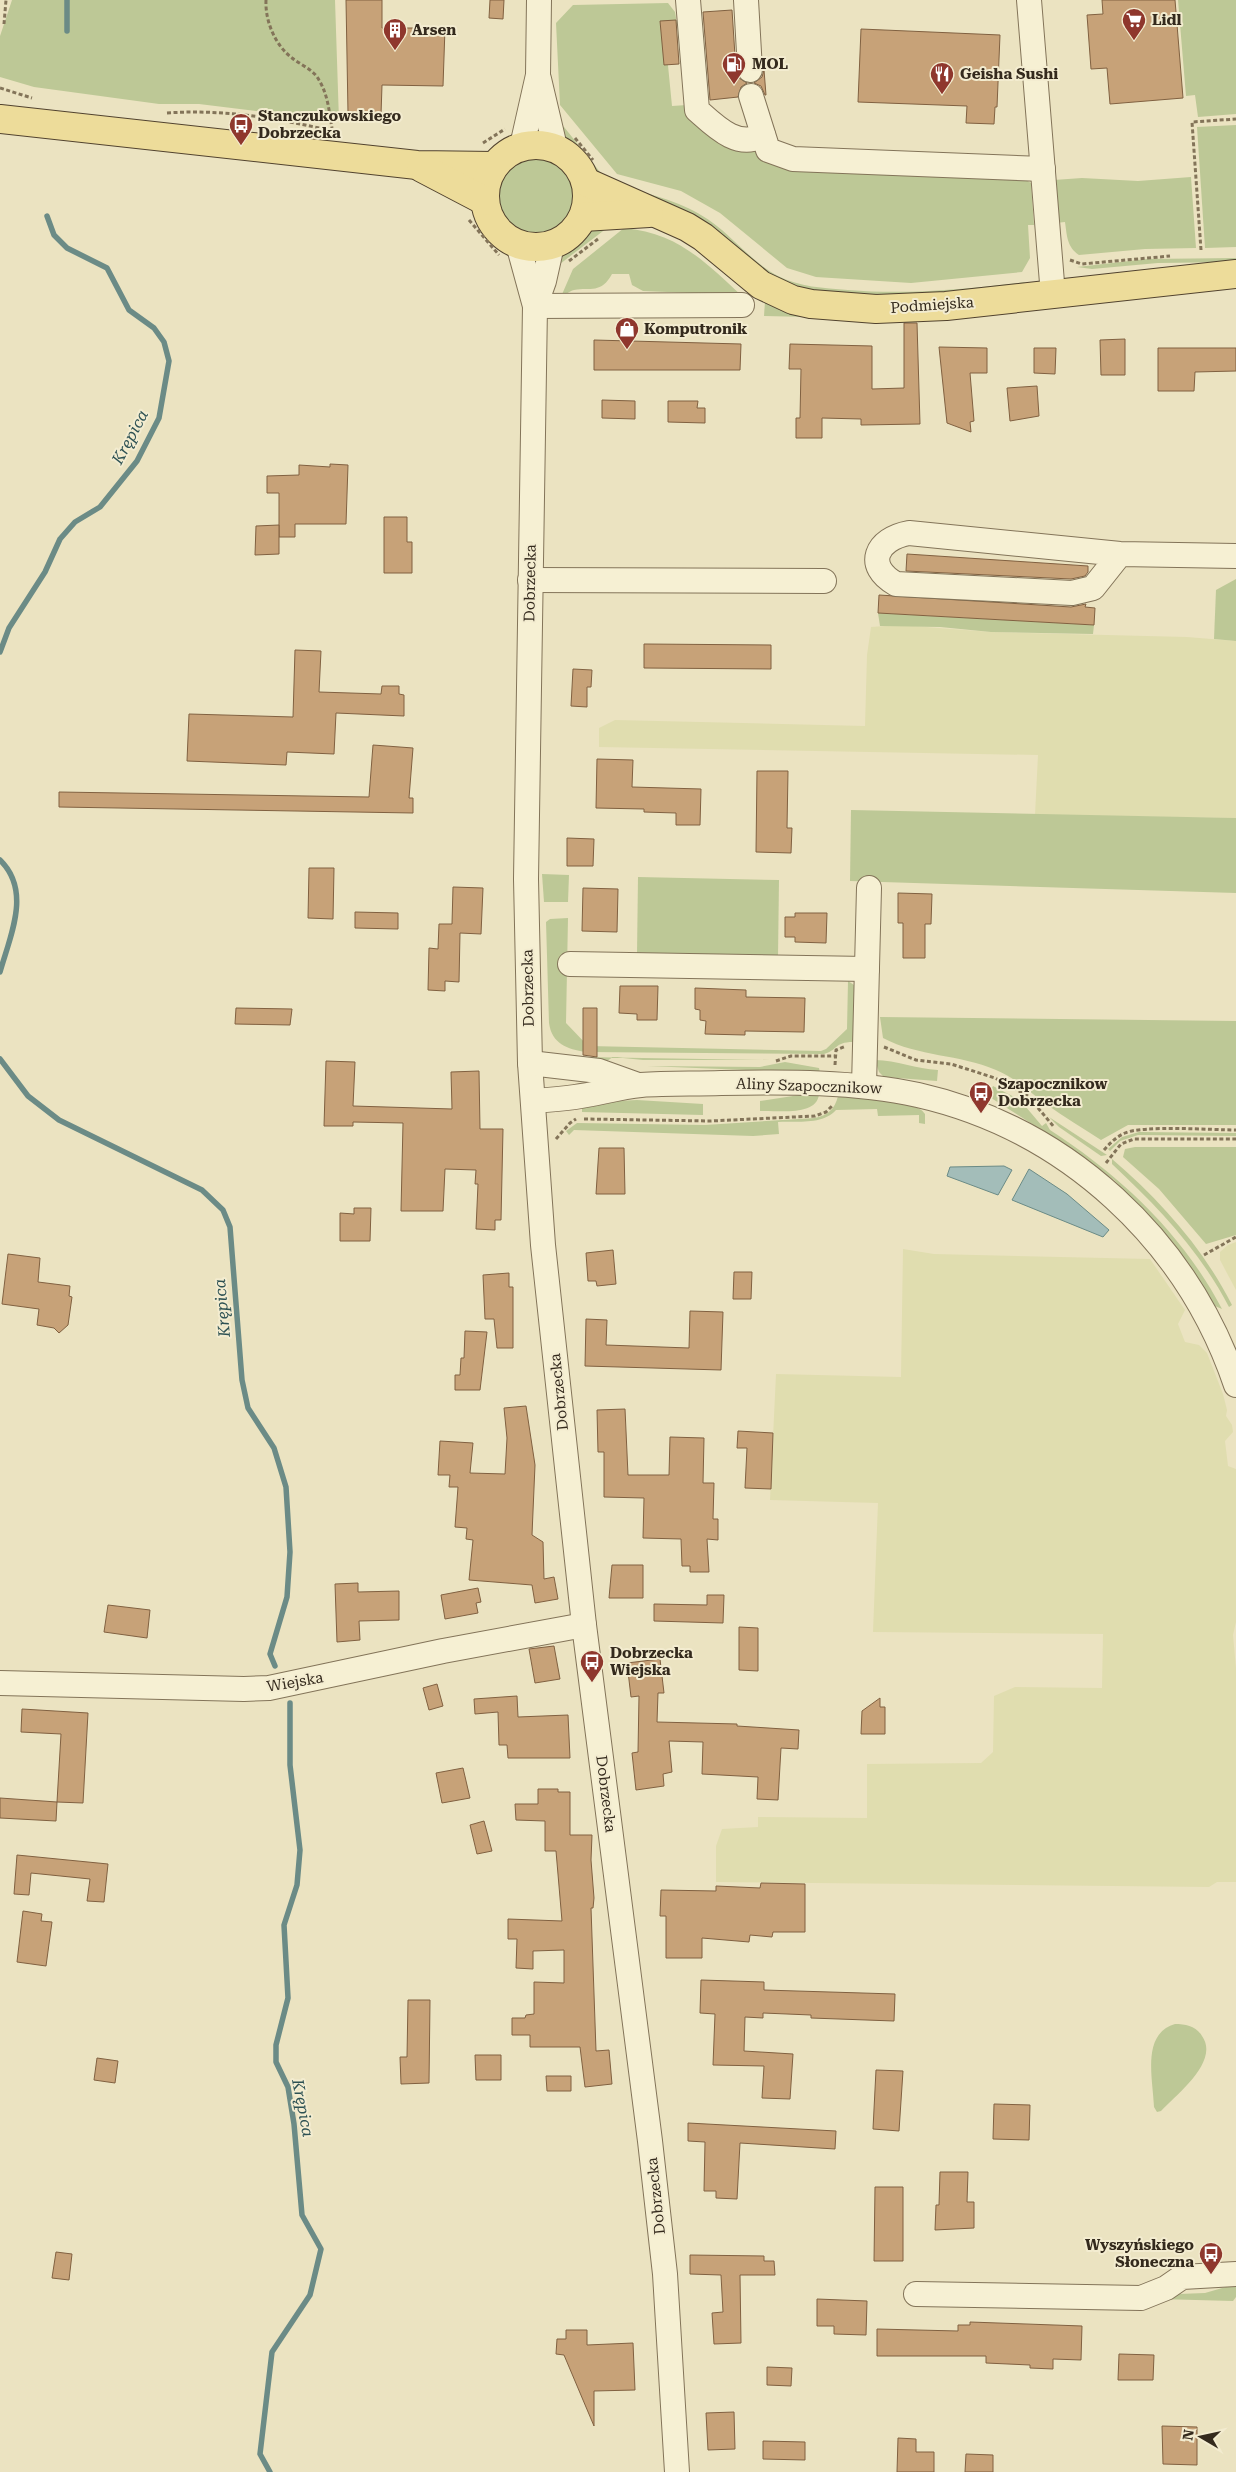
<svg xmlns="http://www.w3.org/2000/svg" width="1236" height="2472" viewBox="0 0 1236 2472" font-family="'Roboto Serif',serif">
<rect width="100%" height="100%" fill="#ebe3c1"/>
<g fill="#e0ddaf">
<polygon points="900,625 991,632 1187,637 1236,641 1236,818 1035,815 1038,755 599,747 599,728 615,720 865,726 867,655 871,627"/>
<polygon points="1236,1242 1236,1290 1220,1260 1220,1252 1228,1245"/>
<polygon points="903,1249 934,1254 1150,1259 1185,1310 1178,1324 1185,1342 1199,1345 1207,1353 1223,1394 1227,1410 1226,1416 1232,1425 1233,1432 1225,1441 1228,1466 1236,1469 1236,1622 1233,1635 1236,1668 1236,1882 1217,1882 1209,1887 716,1882 716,1846 722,1829 758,1827 758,1817 867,1818 867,1764 981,1763 993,1752 994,1696 1015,1687 1102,1688 1103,1634 873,1632 878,1503 770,1500 776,1374 901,1377"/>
</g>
<g fill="#bdc896">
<polygon points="12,0 335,0 339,121 199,104 159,104 34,87 0,77 0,36"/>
<polygon points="1178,0 1236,0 1236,114 1198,117 1195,95 1186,96"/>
<polygon points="668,3 675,12 677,24 664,25 672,106 687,105 697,127 792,165 1021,177 1031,183 1034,225 1028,225 1030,258 1022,272 911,283 816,277 787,268 720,213 681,191 617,174 560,105 556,23 573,5"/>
<polygon points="560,125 564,127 608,182 591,174 579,157 563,141"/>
<polygon points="1236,125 1236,247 1205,248 1197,127"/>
<circle cx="536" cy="196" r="39"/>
<path d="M1191,177l5,71 -51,1 -66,6c-12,-8 -12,-19 -14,-33l-10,1 -1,-43 28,-2 56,3z"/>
<path d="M629,188c30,9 59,16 84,35 22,16 40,40 65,53 22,11 45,12 70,14 60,5 118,-1 178,-8l-10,5c-80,6 -171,25 -245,-11z"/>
<polygon points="592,228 607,228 556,267 561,252"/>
<path d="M624,228c53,5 79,32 117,67l-98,-4 -11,-6 -3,-11h-17c-11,20 -21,13 -38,16 -5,1 -10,6 -14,9l13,-30z"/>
<polygon points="1236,258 1236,262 1158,263 1092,269 1077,267 1147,259"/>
<polygon points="765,301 809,317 764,316"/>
<polygon points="1236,579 1236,641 1214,639 1216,590"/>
<polygon points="878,613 1094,625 1093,634 991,632 940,627 880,626"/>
<polygon points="851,810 1236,818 1236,893 850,881"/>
<polygon points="542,874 569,875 568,902 544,902"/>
<polygon points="638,877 779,880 778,956 637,954"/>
<path d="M568,918l-2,105 22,23 233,5 5,-2 21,-20 1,-48 6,4 -1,57c-19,0 -16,9 -29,12l-238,-2c-19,-3 -34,-8 -37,-29l-3,-101 4,-3z"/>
<path d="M880,1017l356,4v104h-108l-27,15c-18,-12 -37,-23 -55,-36 -17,-12 -30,-26 -50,-34 -37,-16 -77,-13 -113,-32z"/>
<polygon points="583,1057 770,1060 643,1060 613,1057 607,1061"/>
<path d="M875,1060c22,0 41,9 63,10l-1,11 -53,-4 -5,-5z"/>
<polygon points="785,1062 819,1068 820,1073 647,1066 760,1067"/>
<path d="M993,1086l27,14 22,26 4,-3 4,7c71,46 132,103 172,179l-7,-3 -43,-64 -58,-62 -49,-35 -77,-49z"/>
<path d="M806,1094h13c-2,23 -42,16 -59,17v-10z"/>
<path d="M838,1096c17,1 79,3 87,18v10l-6,-1v-8l-41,1 -1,-7 -41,1c-13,15 -40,11 -58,12l1,12 -26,2 -179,-6 -5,5 -3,-4 11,-8 128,2 110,-7c13,-3 20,-9 23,-22z"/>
<polygon points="637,1100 703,1104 703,1115 582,1112 582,1103"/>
<polygon points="1049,1117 1107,1155 1101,1156 1059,1127"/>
<polygon points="1139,1132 1236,1133 1236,1136 1138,1135 1120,1141 1110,1151 1108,1149 1122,1137"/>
<polygon points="1135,1147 1236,1147 1236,1235 1206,1244 1159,1189 1123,1157 1125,1149"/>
<path d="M1112,1159c49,42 91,89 120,146l-3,2c-29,-56 -71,-100 -117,-143z"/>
<path d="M1175,2024c11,0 21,2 27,12 18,25 -25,58 -41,75l-4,1 -3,-5c-1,-28 -13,-73 21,-83z"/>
<polygon points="1236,2284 1236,2297 1233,2301 1158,2299 1179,2294 1205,2293"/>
</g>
<g fill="#a3bdb9" stroke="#6b8b86">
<polygon points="1004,1166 1012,1170 998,1195 947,1176 950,1167"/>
<polygon points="1029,1169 1067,1194 1109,1230 1103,1237 1012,1200"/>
</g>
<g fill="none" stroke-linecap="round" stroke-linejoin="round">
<g stroke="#6b8b86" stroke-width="5.5">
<polyline points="67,31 67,0"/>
<polyline points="0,652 9,628 45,572 60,539 75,522 100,507 137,461 159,418 169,361 164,342 154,328 129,310 107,268 67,248 54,235 47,216"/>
<path d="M0,860c32,31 10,76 0,112"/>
<polyline points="0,1059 28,1096 59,1120 202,1190 223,1210 230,1227 242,1380 248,1408 274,1448 286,1487 290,1552 287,1597 270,1654 275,1666"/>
<polyline points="270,2472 260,2454 272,2352 310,2295 321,2249 302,2215 294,2124 288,2087 276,2062 276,2045 288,1998 284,1925 297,1885 300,1850 290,1765 290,1703"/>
</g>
</g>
<g fill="#c7a278" stroke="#816141">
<polygon points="346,0 382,0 382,28 445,28 443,86 382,85 381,115 348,113"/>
<polygon points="490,0 504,0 503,19 489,18"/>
<polygon points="1102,0 1175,0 1183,98 1110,104 1107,68 1091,69 1087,15 1103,14"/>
<polygon points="732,10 736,71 739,78 747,83 741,87 738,97 710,100 703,12"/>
<polygon points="676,20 679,64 664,65 660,21"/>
<polygon points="861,29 1000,35 997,107 995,107 994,124 966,123 967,106 858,102"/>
<polygon points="764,70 766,95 765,95 761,86 754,83 762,77"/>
<polygon points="904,323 917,323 920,424 861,425 861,419 822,418 822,438 796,438 796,418 800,418 801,369 789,369 790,344 872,346 872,389 904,388"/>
<polygon points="1125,339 1125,375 1101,375 1100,340"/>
<polygon points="594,340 741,344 740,370 594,370"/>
<polygon points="939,347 987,348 987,373 970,373 974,421 970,422 971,432 947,423"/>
<polygon points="1034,348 1056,348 1055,374 1034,373"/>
<polygon points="1158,348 1236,348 1236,371 1195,372 1194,391 1158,391"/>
<polygon points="1037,386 1039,416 1010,421 1007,388"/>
<polygon points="602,400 635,401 635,419 602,418"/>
<polygon points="668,401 698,401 697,408 705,408 705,423 668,422"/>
<polygon points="330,464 348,465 346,524 295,524 295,537 279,537 279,493 267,493 267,476 299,475 299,465 330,467"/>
<polygon points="384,517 407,517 407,542 412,542 412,573 384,573"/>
<polygon points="279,525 279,554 255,555 256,526"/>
<polygon points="907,554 1088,566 1088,572 1085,576 1071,579 906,571"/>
<polygon points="879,595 1071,607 1086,604 1085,607 1095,608 1094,625 878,613"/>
<polygon points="644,644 771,645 771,669 644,668"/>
<polygon points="295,650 321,651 319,692 381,694 382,686 399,686 399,694 404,695 404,716 336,713 334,754 287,752 286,765 187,761 189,714 293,717"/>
<polygon points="573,669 592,670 591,687 587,687 587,707 571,706"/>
<polygon points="373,745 413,748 409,798 413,798 413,813 59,807 59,792 369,797"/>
<polygon points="597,759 633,760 632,787 701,789 700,825 676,825 676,813 644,812 644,809 596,808"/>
<polygon points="757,771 788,771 787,828 792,828 791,853 756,852"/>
<polygon points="567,838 594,839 593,866 567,866"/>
<polygon points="309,868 334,868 333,919 308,918"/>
<polygon points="453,887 483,888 481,934 460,933 459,982 445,981 445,991 428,990 429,948 438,949 439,924 452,924"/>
<polygon points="583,888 618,889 617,932 582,931"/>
<polygon points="898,893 932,894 931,924 925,924 925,958 903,958 903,923 898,923"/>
<polygon points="355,912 398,913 398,929 355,928"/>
<polygon points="795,913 827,913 826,943 795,942 795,937 785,937 785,917 795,917"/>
<polygon points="620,986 658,986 657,1020 637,1020 637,1014 619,1013"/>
<polygon points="695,988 746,990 746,997 805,998 804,1032 745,1031 745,1035 705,1034 706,1021 700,1020 700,1010 695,1009"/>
<polygon points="236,1008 292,1009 290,1025 235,1024"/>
<polygon points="583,1008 597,1008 597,1057 583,1055"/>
<polygon points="326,1061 355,1062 353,1106 452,1109 451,1072 479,1071 480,1129 503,1129 501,1220 495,1220 495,1230 476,1229 478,1184 475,1184 476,1170 445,1169 443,1211 401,1211 403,1123 353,1122 353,1126 324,1126"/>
<polygon points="599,1148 624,1148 625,1194 596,1194"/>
<polygon points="354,1208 371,1208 370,1241 340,1241 340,1213 354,1214"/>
<polygon points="613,1250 616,1284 597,1286 596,1281 588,1281 586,1253"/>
<polygon points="8,1254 40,1258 38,1282 70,1286 69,1296 72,1297 68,1325 59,1333 54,1328 37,1325 39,1309 2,1304"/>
<polygon points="734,1272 752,1272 751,1299 733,1299"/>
<polygon points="509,1273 509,1287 513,1287 513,1348 497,1348 494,1319 485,1319 483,1275"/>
<polygon points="690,1311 723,1312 721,1370 585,1366 586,1319 607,1320 606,1345 689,1348"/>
<polygon points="465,1331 487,1332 480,1390 455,1390 455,1375 460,1375 461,1358 464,1358"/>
<polygon points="526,1406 535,1465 532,1535 543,1542 544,1579 554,1577 558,1599 535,1603 532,1585 469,1580 473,1540 466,1539 467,1528 455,1527 458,1487 449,1487 450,1475 438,1475 440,1441 473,1443 470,1473 505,1474 507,1438 504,1408"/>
<polygon points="625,1409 628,1475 669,1475 670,1437 704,1438 703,1483 714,1483 713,1519 718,1519 718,1540 707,1539 709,1572 690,1572 690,1566 682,1566 681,1539 643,1538 644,1498 604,1497 604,1452 598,1452 597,1410"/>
<polygon points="738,1431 773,1433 771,1489 745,1488 747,1448 737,1448"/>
<polygon points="612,1565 643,1565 643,1598 609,1598"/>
<polygon points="358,1583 358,1592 399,1591 399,1620 359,1621 360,1640 337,1642 335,1584"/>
<polygon points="478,1588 481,1602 476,1603 478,1613 445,1619 441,1595"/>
<polygon points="707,1595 724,1595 723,1623 654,1621 654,1604 707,1605"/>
<polygon points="108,1605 150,1610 147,1638 104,1632"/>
<polygon points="739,1627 758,1628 758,1671 739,1670"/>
<polygon points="554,1646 560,1679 535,1683 529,1649"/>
<polygon points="660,1659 664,1693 658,1693 657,1722 737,1724 737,1726 799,1730 798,1749 781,1748 778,1800 757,1799 758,1777 702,1774 703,1742 669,1741 672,1772 663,1774 664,1786 636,1790 632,1753 638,1752 639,1696 631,1697 627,1663"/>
<polygon points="437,1684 443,1706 429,1710 423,1688"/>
<polygon points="517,1696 518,1717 568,1715 570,1758 508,1758 507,1745 499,1745 498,1712 475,1714 474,1699"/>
<polygon points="880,1698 880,1707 885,1707 885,1734 861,1734 862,1711"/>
<polygon points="22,1709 88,1713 83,1803 57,1802 61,1734 21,1732"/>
<polygon points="463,1768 470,1798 442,1803 436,1773"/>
<polygon points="538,1789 558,1789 558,1792 570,1792 570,1835 592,1835 591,1860 594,1898 593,1908 591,1908 596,2051 609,2050 612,2084 585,2087 580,2047 530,2047 530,2035 512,2035 512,2018 525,2018 526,2015 534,2014 534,1982 564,1983 564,1950 533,1951 533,1969 516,1968 517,1939 508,1939 508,1919 562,1921 556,1851 545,1851 545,1821 516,1820 515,1804 538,1804"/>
<polygon points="0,1798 57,1802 56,1821 0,1818"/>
<polygon points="484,1821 492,1851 477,1854 470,1825"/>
<polygon points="17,1855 108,1864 104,1902 87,1901 90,1879 31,1873 29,1895 14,1894"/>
<polygon points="761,1883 805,1884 805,1932 773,1932 772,1937 750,1935 749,1942 702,1938 702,1958 666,1958 666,1916 660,1916 661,1890 716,1891 716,1886 760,1888"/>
<polygon points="23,1911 42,1914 41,1921 52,1922 46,1966 17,1962"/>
<polygon points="701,1980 764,1982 764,1990 895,1994 894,2021 811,2018 811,2015 763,2013 763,2018 745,2017 744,2051 793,2054 790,2099 762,2098 764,2066 713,2065 715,2014 700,2013"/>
<polygon points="408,2000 430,2000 429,2083 401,2084 400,2057 407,2057"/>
<polygon points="475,2055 501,2055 501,2080 476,2080"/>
<polygon points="97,2058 118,2061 115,2083 94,2080"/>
<polygon points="876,2070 903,2071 899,2131 873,2129"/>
<polygon points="546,2076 571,2076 571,2091 547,2091"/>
<polygon points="994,2104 1030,2105 1029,2140 993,2139"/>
<polygon points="688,2123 836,2131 835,2149 740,2143 737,2199 716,2198 716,2191 704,2191 705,2142 688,2141"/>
<polygon points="940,2172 968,2172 967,2202 974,2202 974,2228 935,2230 936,2205 939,2205"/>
<polygon points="875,2187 903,2187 903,2261 874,2261"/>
<polygon points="56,2252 72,2254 69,2280 52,2278"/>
<polygon points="690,2255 764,2256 764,2261 774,2261 775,2275 740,2275 741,2343 714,2344 712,2313 723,2312 721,2275 690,2274"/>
<polygon points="817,2299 867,2301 866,2335 834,2334 834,2326 817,2326"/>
<polygon points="970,2322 1082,2326 1081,2360 1053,2359 1053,2369 1030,2368 1030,2365 986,2363 986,2356 877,2356 877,2329 958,2331 958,2325 970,2325"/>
<polygon points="566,2330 587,2330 587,2345 633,2343 635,2390 594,2391 594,2426 564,2355 556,2354 557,2339 566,2339"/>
<polygon points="1119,2354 1154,2355 1153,2380 1118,2380"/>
<polygon points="767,2367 792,2368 791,2386 767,2385"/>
<polygon points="734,2412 735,2449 708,2450 706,2413"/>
<polygon points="1162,2426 1197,2427 1197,2465 1163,2464"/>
<polygon points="898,2438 916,2439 916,2452 934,2452 934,2472 897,2472"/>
<polygon points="763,2441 805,2442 805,2460 763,2459"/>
<polygon points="966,2454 993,2455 993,2472 965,2472"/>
</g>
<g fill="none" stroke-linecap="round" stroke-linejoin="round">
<g stroke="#837459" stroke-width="26">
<g id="minor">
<path d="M688,0l9,110c18,16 41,40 66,25"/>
<polyline points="746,0 750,70"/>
<polyline points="1029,0 1053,295"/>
<polyline points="539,79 555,147"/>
<polyline points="751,96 768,150 793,159 1043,169"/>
<polyline points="522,146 538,75 539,0"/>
<polyline points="518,244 535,306"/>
<polyline points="552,245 544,281 535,306 526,879 530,1063 543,1245 584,1625 650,2141 665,2274 677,2472"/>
<polyline points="535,306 742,305"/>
<path d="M1120,554l-27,34 -21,5 -176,-9c-32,-18 -20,-45 13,-51l211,21 116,2"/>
<polyline points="530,580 824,581"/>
<polyline points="570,964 867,969"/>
<polyline points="530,1063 599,1071 638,1085"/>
<polyline points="864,1086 869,888"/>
<path d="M533,1101c14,-1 28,-2 42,-4 22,-3 44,-10 66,-12 27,-2 54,-1 80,-2 65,-1 133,-2 197,12 149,34 269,145 318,290"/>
<polyline points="0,1683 244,1689 269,1688 443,1651 584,1625"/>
<polyline points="916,2294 1141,2298 1166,2288 1182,2277 1236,2274"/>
</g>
</g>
<g stroke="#51422e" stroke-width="30">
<g id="major">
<polyline points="0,119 417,165 494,166"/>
<circle cx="536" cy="196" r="51"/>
<polyline points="422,168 485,201"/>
<polyline points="586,182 687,227 703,237 761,285 793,300 811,304 876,309 946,306 1236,274"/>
<polyline points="583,217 649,213"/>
</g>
</g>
<g stroke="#837459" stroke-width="3" stroke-dasharray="4 2.5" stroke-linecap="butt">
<path d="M266,0c-1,21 9,45 26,58 9,7 22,12 27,22 9,15 10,31 13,48"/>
<polyline points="4,24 6,0"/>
<polyline points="0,88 32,98"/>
<path d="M167,113c56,-4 110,5 165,18"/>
<polyline points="575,138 593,160"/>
<polyline points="483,143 505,129"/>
<polyline points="469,220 499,255"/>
<polyline points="1201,250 1192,122 1236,119"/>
<polyline points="1070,260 1082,264 1170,256"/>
<polyline points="569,261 598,239"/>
<polyline points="884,1047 916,1060 951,1064 995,1078 1028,1096 1054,1127"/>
<polyline points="776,1061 791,1056 835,1056"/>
<polyline points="835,1065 836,1050 846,1046"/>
<polyline points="584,1119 711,1121 815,1116 826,1112 832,1106"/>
<polyline points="556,1139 570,1123 576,1119"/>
<path d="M1104,1150c6,-7 12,-13 21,-17 18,-8 87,-3 111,-3"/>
<polyline points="1106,1163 1121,1144 1134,1139 1236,1139"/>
<polyline points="1204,1255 1236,1237"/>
</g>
<use href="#minor" stroke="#f6f0d3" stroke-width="24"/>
<use href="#major" stroke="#eddc9a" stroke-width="28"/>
</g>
<defs>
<g id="supermarket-pin" transform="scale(1.25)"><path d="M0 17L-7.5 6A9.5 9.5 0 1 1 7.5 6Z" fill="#8f372d" stroke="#f3ecd0"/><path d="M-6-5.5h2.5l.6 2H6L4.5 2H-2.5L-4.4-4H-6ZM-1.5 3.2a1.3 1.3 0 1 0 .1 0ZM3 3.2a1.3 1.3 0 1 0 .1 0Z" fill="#fff"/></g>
<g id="building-pin" transform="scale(1.25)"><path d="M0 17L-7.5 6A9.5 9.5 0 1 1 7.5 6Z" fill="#8f372d" stroke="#f3ecd0"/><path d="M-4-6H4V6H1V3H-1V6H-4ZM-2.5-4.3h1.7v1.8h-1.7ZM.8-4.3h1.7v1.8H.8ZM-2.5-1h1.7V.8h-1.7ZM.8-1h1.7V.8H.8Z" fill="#fff"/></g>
<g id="fuel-pin" transform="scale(1.25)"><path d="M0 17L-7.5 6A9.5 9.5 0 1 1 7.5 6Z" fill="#8f372d" stroke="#f3ecd0"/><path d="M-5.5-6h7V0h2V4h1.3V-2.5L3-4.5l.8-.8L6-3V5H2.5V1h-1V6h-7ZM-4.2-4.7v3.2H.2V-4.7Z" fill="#fff"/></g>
<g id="restaurant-pin" transform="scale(1.25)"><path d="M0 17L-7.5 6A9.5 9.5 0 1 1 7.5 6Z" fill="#8f372d" stroke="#f3ecd0"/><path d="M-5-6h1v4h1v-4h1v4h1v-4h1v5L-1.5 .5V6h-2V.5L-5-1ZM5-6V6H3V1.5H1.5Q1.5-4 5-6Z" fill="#fff"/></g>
<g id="bus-pin" transform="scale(1.25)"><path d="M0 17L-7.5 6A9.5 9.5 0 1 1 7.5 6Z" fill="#8f372d" stroke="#f3ecd0"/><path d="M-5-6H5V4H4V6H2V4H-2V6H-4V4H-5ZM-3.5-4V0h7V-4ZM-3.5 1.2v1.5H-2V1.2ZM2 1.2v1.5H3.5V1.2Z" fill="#fff"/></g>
<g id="shop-pin" transform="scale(1.25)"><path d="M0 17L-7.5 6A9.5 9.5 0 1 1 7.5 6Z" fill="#8f372d" stroke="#f3ecd0"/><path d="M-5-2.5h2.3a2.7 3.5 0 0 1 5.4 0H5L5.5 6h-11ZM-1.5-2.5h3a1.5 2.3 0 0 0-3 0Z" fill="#fff"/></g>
</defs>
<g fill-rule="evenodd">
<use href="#supermarket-pin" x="1134" y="20"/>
<use href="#building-pin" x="395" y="30"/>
<use href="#fuel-pin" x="734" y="64"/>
<use href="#restaurant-pin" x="942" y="74"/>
<use href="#bus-pin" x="241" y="125"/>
<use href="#shop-pin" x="627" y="329"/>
<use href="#bus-pin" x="981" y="1093"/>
<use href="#bus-pin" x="592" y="1662"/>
<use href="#bus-pin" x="1211" y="2254"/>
</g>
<g text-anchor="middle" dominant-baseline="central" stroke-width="4" stroke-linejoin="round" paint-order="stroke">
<g font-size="15" font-weight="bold" fill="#342a1d" stroke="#f3ecd0" text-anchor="start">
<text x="1152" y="20">Lidl</text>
<text x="412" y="30">Arsen</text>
<text x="752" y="64">MOL</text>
<text x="960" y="74">Geisha Sushi</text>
<text x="258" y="116">Stanczukowskiego<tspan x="258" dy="17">Dobrzecka</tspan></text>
<text x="644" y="329">Komputronik</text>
<text x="998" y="1084">Szapocznikow<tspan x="998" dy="17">Dobrzecka</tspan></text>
<text x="610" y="1653">Dobrzecka<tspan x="610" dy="17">Wiejska</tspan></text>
<text x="1194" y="2245" text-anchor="end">Wyszyńskiego<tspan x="1194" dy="17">Słoneczna</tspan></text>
</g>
<g font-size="15" fill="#342a1d" stroke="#f3ecd0">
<text transform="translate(932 305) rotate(-4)">Podmiejska</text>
<text transform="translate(530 583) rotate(-89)">Dobrzecka</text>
<text transform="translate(528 988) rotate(-91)">Dobrzecka</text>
<text transform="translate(809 1086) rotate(2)">Aliny Szapocznikow</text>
<text transform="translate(559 1392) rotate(-96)">Dobrzecka</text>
<text transform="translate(295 1682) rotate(-10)">Wiejska</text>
<text transform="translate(606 1794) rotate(83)">Dobrzecka</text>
<text transform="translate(656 2196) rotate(-96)">Dobrzecka</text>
</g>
<g font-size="16" font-style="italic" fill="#2d5153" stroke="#f3ecd0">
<text transform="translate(130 437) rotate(-62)">Krępica</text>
<text transform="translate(222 1308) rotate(-95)">Krępica</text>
<text transform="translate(303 2108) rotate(79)">Krępica</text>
</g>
</g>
<g transform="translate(1201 2437) rotate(279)" stroke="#f3ecd0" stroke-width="4" paint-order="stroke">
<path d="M0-4L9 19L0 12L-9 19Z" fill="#342a1d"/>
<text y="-8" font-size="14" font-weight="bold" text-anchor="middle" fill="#342a1d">N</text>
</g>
</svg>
